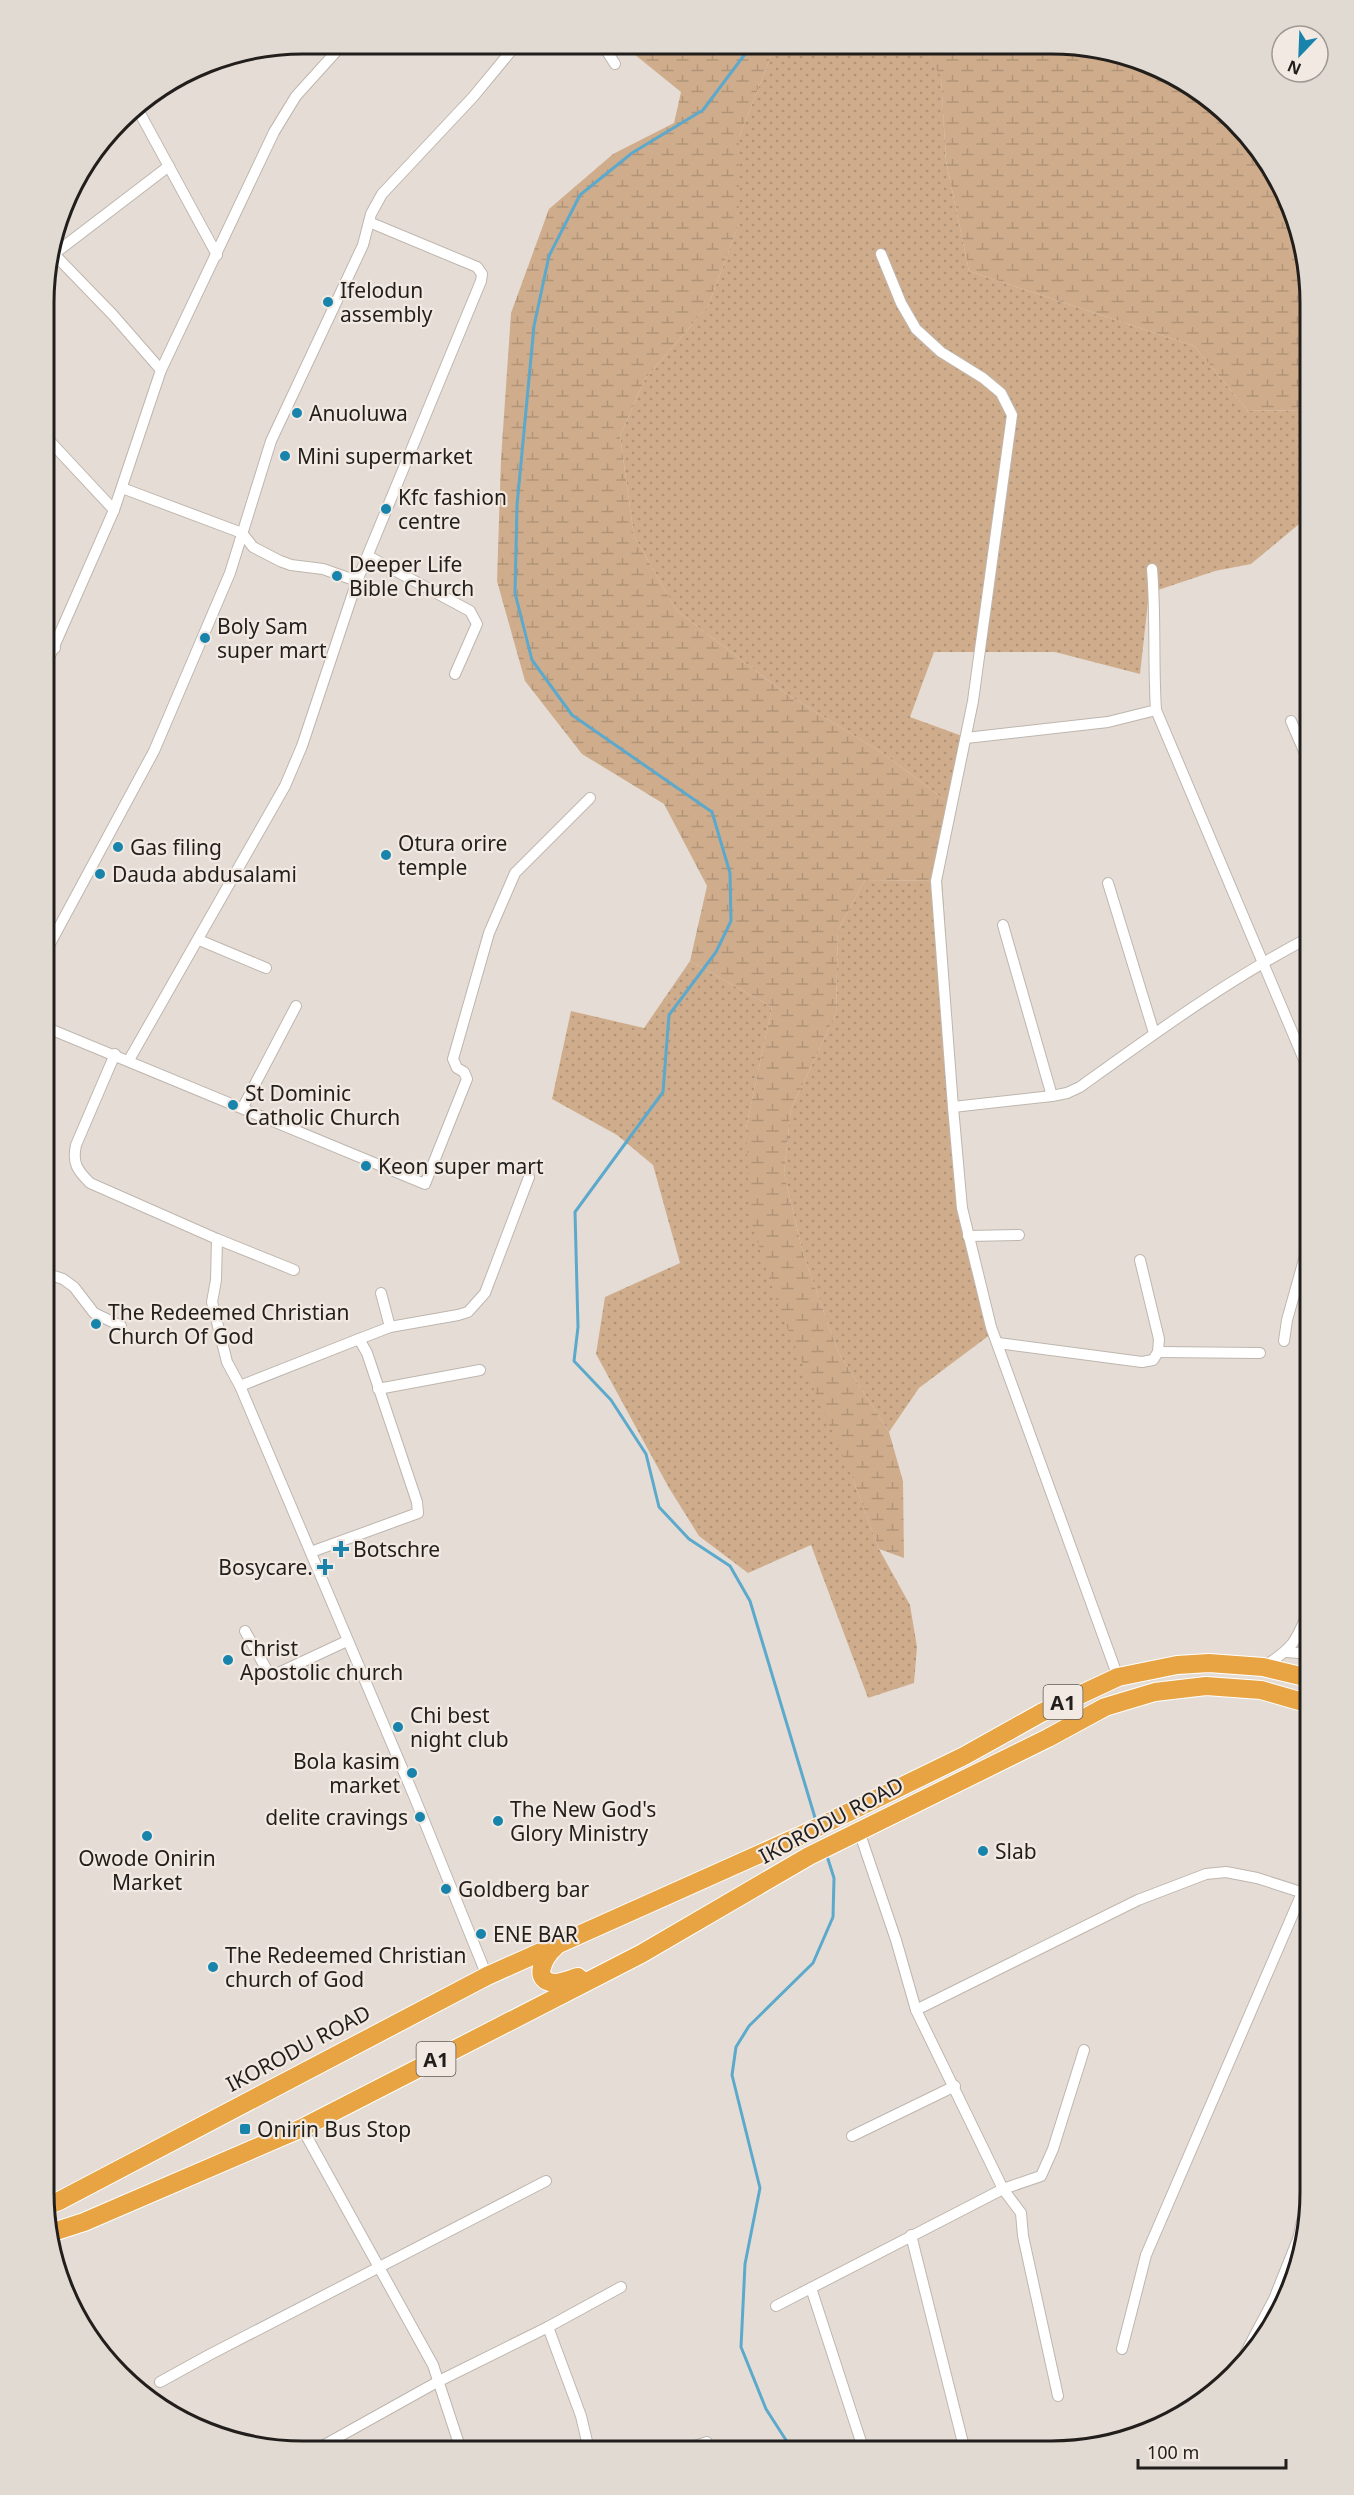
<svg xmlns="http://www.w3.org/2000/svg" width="1354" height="2495" viewBox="0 0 1354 2495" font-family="'Noto Sans',sans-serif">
<defs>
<pattern id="grass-dots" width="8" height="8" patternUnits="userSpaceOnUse" patternTransform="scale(1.5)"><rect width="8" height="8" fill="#cfad8c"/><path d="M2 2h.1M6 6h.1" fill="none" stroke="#b19478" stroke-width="1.8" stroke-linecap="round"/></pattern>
<pattern id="wetland-marsh" width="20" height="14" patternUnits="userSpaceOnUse" patternTransform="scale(1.5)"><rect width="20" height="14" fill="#cfad8c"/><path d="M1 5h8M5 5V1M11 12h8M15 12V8" fill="none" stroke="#b19478"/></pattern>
</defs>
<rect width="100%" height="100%" fill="#e5ddd5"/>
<g fill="url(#grass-dots)">
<polygon points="775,46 923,47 941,76 946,161 969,271 1194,346 1248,411 1310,410 1310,515 1251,564 1215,571 1149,593 1140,674 1055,652 934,652 910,717 965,737 954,807 884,754 785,693 677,611 634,536 620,436 645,379 708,306 739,224 739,137"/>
<polygon points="865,880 942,881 966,1225 995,1331 919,1388 889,1432 838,1352 803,1253 784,1173 791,1109 836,1014 838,930"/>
<polygon points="690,961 772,1007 746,1128 852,1477 879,1549 910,1605 917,1647 914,1683 868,1698 811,1545 748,1573 699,1536 669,1488 596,1354 605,1297 680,1263 653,1165 617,1135 552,1099 571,1011 644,1028"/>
</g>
<g fill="url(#wetland-marsh)">
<polygon points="636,46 775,46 739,137 739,224 708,306 645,379 620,436 634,536 677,611 785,693 884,754 954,807 942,881 865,880 838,930 836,1014 791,1109 784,1173 803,1253 838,1352 889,1432 903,1481 904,1558 879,1549 852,1477 779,1309 750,1218 746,1128 772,1007 690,961 707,886 664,804 582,754 525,681 497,581 501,459 511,313 549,209 613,154 674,123 681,92 634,54"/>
<polygon points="923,47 1101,48 1165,70 1222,108 1267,159 1297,219 1310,303 1310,410 1248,411 1194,346 969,271 946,161 941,77"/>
</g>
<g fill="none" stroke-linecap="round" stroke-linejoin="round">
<g stroke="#5ca9cc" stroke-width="3">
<polyline points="751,46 703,110 632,153 580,195 549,256 534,326 517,505 515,593 532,660 572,715 712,812 730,873 731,921 716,952 669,1015 663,1092 575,1212 578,1327 574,1361 611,1400 646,1454 659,1507 689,1539 730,1566 750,1601 816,1821"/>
<polyline points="793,2451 766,2409 741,2347 745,2264 760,2188 732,2075 736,2047 749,2026 813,1963 833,1917 834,1878 827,1856"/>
</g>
<g stroke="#beb6ae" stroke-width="12">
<g id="minor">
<polyline points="603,45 615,64"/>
<polyline points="136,106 217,255"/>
<polyline points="54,254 113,315 161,370"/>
<polyline points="881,254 901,303 916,329 941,352 983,378 1001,393 1012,415 973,701 936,881 953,1107 962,1208 991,1327 1118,1677"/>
<polyline points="50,257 169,166"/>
<polyline points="45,436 114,510"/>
<polyline points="122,488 242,533 253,547 280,561 291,565 323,569 357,581"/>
<polyline points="368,556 470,611 477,624 455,674"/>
<polyline points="45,637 55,648"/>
<polyline points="45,667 114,510 161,370 274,132 296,96 343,44"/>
<polyline points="1156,710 1310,1074"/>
<polyline points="1291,721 1310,765"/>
<path d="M966,738l142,-16 48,-12c-3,-47 0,-94 -4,-141"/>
<polyline points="1108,883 1154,1033"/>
<polyline points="1003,925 1052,1096"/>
<polyline points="199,940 266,968"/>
<polyline points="45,953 154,751 230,573 271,441 363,245 371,214 382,194 473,97 516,45"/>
<polyline points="45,1027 425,1184 467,1079 464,1072 457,1068 453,1059 489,933 515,873 590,798"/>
<path d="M115,1054l-39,91c-4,18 1,25 14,38l127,56 -1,41 -4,22 15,60 13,24 174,410 73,180"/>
<polyline points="129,1060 285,786 302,746 357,581 481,281 482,274 477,267 369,222"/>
<polyline points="243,1107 296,1006"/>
<path d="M953,1107l99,-11 15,-3 13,-6c75,-54 149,-108 230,-150"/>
<polyline points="968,1236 1019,1235"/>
<polyline points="217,1239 294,1270"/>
<polyline points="45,1273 63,1279 74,1287 94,1313 121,1326"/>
<polyline points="381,1293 390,1327"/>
<polyline points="359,1339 390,1327 458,1315 468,1312 485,1293 529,1177"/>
<polyline points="1284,1341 1287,1320 1310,1238"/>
<polyline points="998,1343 1142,1362 1153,1360 1158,1352 1159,1339 1140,1260"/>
<polyline points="1158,1352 1260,1353"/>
<polyline points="240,1386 359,1339 367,1353 417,1502 418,1513 311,1552"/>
<polyline points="378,1389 480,1370"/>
<polyline points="245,1631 268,1672 274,1675 347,1641"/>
<polyline points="1287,1652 1310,1654"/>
<path d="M1263,1667c32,-20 33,-26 47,-60"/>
<polyline points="862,1840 896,1940 916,2010 1003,2189 1021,2213 1023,2236 1058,2396"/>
<polyline points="916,2010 1138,1900 1206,1874 1226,1872 1257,1878 1310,1895"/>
<polyline points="302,2128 433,2365 461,2450"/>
<polyline points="852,2136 955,2086"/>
<polyline points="911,2235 965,2451"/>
<polyline points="811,2288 864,2451"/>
<polyline points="776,2306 1003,2189 1041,2176 1053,2149 1084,2050"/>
<polyline points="548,2327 581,2416 589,2450"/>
<polyline points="1122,2349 1146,2255 1302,1893"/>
<polyline points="1237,2369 1274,2299 1298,2239 1310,2186"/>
<polyline points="160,2382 209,2355 546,2181"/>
<polyline points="317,2449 439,2381 548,2327 621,2287"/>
<polyline points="683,2450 707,2442"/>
</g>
</g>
<g stroke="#fff" stroke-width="20">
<g id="trunk">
<path d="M555,1947c-10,9 -25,34 0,36 7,0 16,-4 23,-6"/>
<polyline points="46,2206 59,2201 487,1976 800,1836 964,1756 1041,1713 1118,1677 1177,1665 1209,1663 1263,1667 1309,1678"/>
<polyline points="50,2233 84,2222 302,2128 641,1954 809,1856 1048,1738 1105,1707 1155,1692 1206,1686 1261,1690 1310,1704"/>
</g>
</g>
<g stroke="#fff" stroke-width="21">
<polyline id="motorway" points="1309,1678 1310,1678"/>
</g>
<use href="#minor" stroke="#fff" stroke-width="10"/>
<use href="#trunk" stroke="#e8a443" stroke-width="18"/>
<use href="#motorway" stroke="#e38d14" stroke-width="20"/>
</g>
<g fill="#1884ac" stroke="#f2eae2" stroke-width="2">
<circle cx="328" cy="302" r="6"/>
<circle cx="297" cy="413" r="6"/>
<circle cx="285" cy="456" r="6"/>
<circle cx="386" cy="509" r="6"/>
<circle cx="337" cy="576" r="6"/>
<circle cx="205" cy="638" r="6"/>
<circle cx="118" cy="847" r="6"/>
<circle cx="386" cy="855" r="6"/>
<circle cx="100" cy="874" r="6"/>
<circle cx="233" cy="1105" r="6"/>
<circle cx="366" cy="1166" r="6"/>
<circle cx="96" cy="1324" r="6"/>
<path d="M338 1540h6v6h6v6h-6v6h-6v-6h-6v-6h6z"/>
<path d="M322 1558h6v6h6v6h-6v6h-6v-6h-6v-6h6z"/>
<circle cx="228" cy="1660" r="6"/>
<circle cx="398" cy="1727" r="6"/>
<circle cx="412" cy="1773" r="6"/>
<circle cx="420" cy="1817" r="6"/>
<circle cx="498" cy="1821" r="6"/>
<circle cx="147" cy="1836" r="6"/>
<circle cx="983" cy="1851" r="6"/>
<circle cx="446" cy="1889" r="6"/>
<circle cx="481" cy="1934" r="6"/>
<circle cx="213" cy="1967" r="6"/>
<rect x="239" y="2123" width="12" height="12" rx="3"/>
</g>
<g text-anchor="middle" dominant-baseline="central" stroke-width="4.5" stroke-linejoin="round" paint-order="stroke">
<g fill="#f2eae2" stroke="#605b57" stroke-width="1.5">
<rect x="1043.5" y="1685" width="39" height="34" rx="4.5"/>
<rect x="416.5" y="2042" width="39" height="34" rx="4.5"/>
</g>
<g font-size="20" font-weight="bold" fill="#211e1c">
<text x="1063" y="1702">A1</text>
<text x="436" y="2059">A1</text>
</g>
<g font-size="21" fill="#211e1c" stroke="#f2eae2" text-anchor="start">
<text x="340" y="290">Ifelodun<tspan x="340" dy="24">assembly</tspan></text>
<text x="309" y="413">Anuoluwa</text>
<text x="297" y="456">Mini supermarket</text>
<text x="398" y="497">Kfc fashion<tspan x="398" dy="24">centre</tspan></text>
<text x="349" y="564">Deeper Life<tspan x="349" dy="24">Bible Church</tspan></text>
<text x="217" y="626">Boly Sam<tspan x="217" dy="24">super mart</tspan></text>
<text x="398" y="843">Otura orire<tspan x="398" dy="24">temple</tspan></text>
<text x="130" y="847">Gas filing</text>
<text x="112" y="874">Dauda abdusalami</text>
<text x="245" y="1093">St Dominic<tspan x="245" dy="24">Catholic Church</tspan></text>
<text x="378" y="1166">Keon super mart</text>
<text x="108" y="1312">The Redeemed Christian<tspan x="108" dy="24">Church Of God</tspan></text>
<text x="353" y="1549">Botschre</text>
<text x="313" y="1567" text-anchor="end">Bosycare.</text>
<text x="240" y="1648">Christ<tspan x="240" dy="24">Apostolic church</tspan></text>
<text x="410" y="1715">Chi best<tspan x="410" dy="24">night club</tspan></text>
<text x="400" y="1761" text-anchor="end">Bola kasim<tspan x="400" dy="24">market</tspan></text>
<text x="510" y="1809">The New God's<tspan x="510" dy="24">Glory Ministry</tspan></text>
<text x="408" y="1817" text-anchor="end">delite cravings</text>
<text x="995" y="1851">Slab</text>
<text x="147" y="1858" text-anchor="middle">Owode Onirin<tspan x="147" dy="24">Market</tspan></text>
<text x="458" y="1889">Goldberg bar</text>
<text x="493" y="1934">ENE BAR</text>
<text x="225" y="1955">The Redeemed Christian<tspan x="225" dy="24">church of God</tspan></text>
<text x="257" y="2129">Onirin Bus Stop</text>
</g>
<g font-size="21" fill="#211e1c" stroke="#f2eae2">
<text transform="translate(831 1820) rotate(-28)">IKORODU ROAD</text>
<text transform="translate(298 2048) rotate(-28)">IKORODU ROAD</text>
</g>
</g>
<path d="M0 0H1354V2495H0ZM303 54H1051A249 249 0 0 1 1300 303V2192A249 249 0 0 1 1051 2441H303A249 249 0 0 1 54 2192V303A249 249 0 0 1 303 54Z" fill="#e1dad2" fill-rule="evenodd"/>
<path fill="none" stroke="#211e1c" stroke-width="3" d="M303 54H1051A249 249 0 0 1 1300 303V2192A249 249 0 0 1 1051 2441H303A249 249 0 0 1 54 2192V303A249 249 0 0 1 303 54Z"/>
<g transform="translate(1300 54) rotate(203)"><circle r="28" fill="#f2eae2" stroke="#9e9893" stroke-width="1.5"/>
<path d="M0-4.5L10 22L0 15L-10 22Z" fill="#1884ac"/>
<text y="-9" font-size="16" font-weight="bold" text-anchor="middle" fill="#211e1c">N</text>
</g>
<path d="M1138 2459v9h148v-9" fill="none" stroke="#211e1c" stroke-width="3"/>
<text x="1147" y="2459" font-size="18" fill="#211e1c" stroke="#f2eae2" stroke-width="4.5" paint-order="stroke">100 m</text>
</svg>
